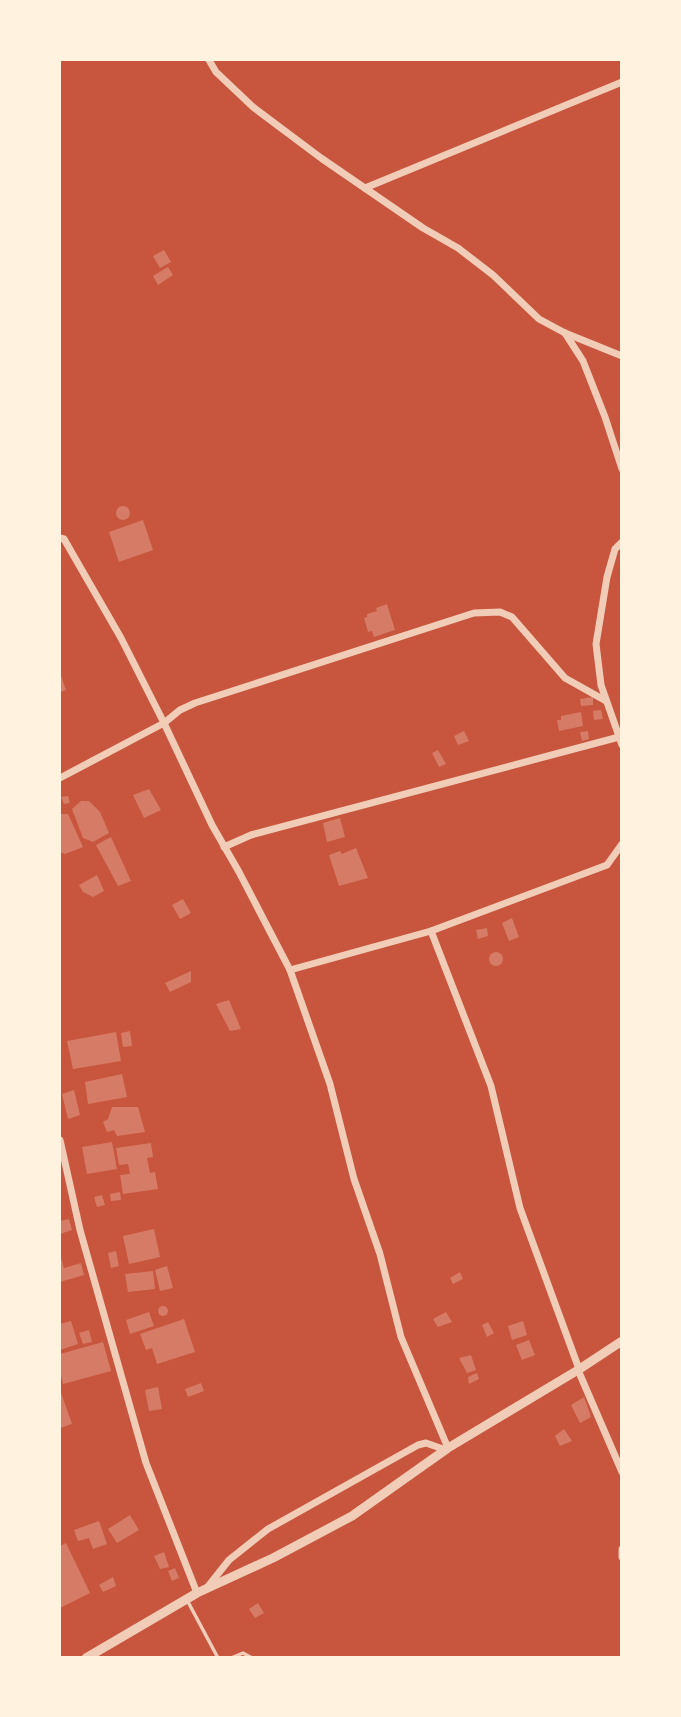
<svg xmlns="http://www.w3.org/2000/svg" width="681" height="1717" viewBox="0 0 681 1717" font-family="'Fira Sans Condensed',sans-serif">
<rect width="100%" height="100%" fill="#c8553d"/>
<g fill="#d67c66">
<polygon points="164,250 171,262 160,268 153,256"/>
<polygon points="168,267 173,275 158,285 153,276"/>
<circle cx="123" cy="513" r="7"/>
<polygon points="143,520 153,550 119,562 109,532"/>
<polygon points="387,604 395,630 374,637 372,631 368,632 364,618 367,617 367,614 377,611 376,608"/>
<polygon points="60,673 66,690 60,692"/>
<polygon points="593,697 593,705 581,706 580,699"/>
<polygon points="601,710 603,719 594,720 593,711"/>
<polygon points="581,712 583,726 559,731 557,720 561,720 561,716"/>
<polygon points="464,731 469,741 458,745 454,736"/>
<polygon points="588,731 589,739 582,741 580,732"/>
<polygon points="438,750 446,764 439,767 432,753"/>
<polygon points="149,789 161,810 144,818 133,795"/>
<polygon points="68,796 70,803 64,804 61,797"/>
<polygon points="81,801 89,801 100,812 109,833 93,842 83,838 72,809"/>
<polygon points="60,814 68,814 83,847 65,854 60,852"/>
<polygon points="340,818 345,837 327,842 323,823"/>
<polygon points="111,837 131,881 118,886 96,845"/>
<polygon points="356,848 368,878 339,886 329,855 340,851 342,854"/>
<polygon points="97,875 104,891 93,897 83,892 79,885"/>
<polygon points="183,899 191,913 180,919 172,905"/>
<polygon points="512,918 519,937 509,941 502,923"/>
<polygon points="487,928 488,936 478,939 476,930"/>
<circle cx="496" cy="959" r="7"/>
<polygon points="191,971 191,982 170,992 165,983"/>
<polygon points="229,1000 241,1029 230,1031 216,1004"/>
<polygon points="130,1031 132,1046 123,1047 121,1033"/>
<polygon points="116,1032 121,1061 73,1069 67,1041"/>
<polygon points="122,1074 127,1097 88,1104 85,1082"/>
<polygon points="74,1090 80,1115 68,1119 62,1094"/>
<polygon points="112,1107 138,1107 145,1132 117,1136 114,1130 107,1132 103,1122 108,1119"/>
<polygon points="112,1142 117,1169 87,1174 82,1147"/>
<polygon points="151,1143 153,1157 147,1158 150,1173 155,1172 158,1189 123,1194 120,1175 130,1174 128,1164 119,1165 116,1148"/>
<polygon points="120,1192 121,1200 111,1201 110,1194"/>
<polygon points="102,1195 105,1205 97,1207 94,1197"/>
<polygon points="69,1219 72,1230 60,1234 60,1221"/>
<polygon points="154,1229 160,1257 129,1264 123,1236"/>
<polygon points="116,1251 119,1266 111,1268 108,1253"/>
<polygon points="60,1255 64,1268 81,1263 84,1275 60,1282"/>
<polygon points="167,1266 173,1288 160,1291 155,1270"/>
<polygon points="153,1271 155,1289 128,1292 125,1274"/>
<polygon points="460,1272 463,1279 453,1284 450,1278"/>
<circle cx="163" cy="1311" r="5"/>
<polygon points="149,1312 154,1326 130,1334 126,1320"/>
<polygon points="446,1312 452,1322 438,1327 433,1319"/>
<polygon points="184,1319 195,1352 157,1364 152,1348 146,1350 140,1334"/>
<polygon points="71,1321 78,1344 60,1350 60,1324"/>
<polygon points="523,1321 527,1335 512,1340 508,1326"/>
<polygon points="488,1322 494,1333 487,1337 482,1325"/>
<polygon points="89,1330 92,1342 83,1344 79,1333"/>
<polygon points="529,1340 535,1355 522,1360 516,1345"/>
<polygon points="103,1342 111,1371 63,1384 60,1371 60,1354"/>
<polygon points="471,1355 476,1370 467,1373 459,1358"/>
<polygon points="477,1373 479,1379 469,1384 468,1377"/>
<polygon points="201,1383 204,1391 188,1397 185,1389"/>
<polygon points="158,1387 162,1409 149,1411 145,1390"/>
<polygon points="60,1390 72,1424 60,1428"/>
<polygon points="584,1397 591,1417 580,1423 571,1405"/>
<polygon points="564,1429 572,1441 560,1446 555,1436"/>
<polygon points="130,1515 139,1530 117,1543 108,1529"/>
<polygon points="99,1521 107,1544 93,1549 89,1538 78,1541 74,1530"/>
<polygon points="66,1543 90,1593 60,1608 60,1546"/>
<polygon points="164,1552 169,1567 160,1569 154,1556"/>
<polygon points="175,1568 179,1578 172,1581 168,1571"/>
<polygon points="113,1577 116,1586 103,1592 99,1585"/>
<polygon points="258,1603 264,1613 255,1618 249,1609"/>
</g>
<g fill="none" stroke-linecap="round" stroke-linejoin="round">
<g stroke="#f1ccb7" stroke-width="3.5">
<polyline points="187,1600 218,1658"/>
<polyline points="231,1658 243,1653 252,1658"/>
</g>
<g stroke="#f1ccb7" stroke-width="7">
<polyline points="209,60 216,72 253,107 321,158 423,228 458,248 493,275 539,319 565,333 622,356"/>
<polyline points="365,188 622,82"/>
<polyline points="565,333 583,361 605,417 622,469"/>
<polyline points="60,538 64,539 121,638 164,723 212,825 239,872 290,970 330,1084 354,1179 380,1254 401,1337 448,1448"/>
<polyline points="622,542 615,549 607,577 596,644 601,685 622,745"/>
<polyline points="60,778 164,723 180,710 195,703 474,613 500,612 512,617 565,678 606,701"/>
<polyline points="224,847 251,835 619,737"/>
<polyline points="431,931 491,1086 520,1208 579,1369"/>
<polyline points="290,970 431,931 607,865 622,844"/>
<polyline points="60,1140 80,1230 146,1463 197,1593"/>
<polyline points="578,1370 622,1472"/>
<polyline points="622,1549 622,1557"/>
<polyline points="206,1589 229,1560 268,1529 418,1445 426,1443 446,1450"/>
</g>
<polyline stroke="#f1ccb7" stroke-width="9" points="86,1658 197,1593 273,1558 352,1516 448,1448 578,1370 622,1341"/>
</g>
<rect width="681" height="1717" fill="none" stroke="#fff3e0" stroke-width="122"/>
</svg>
